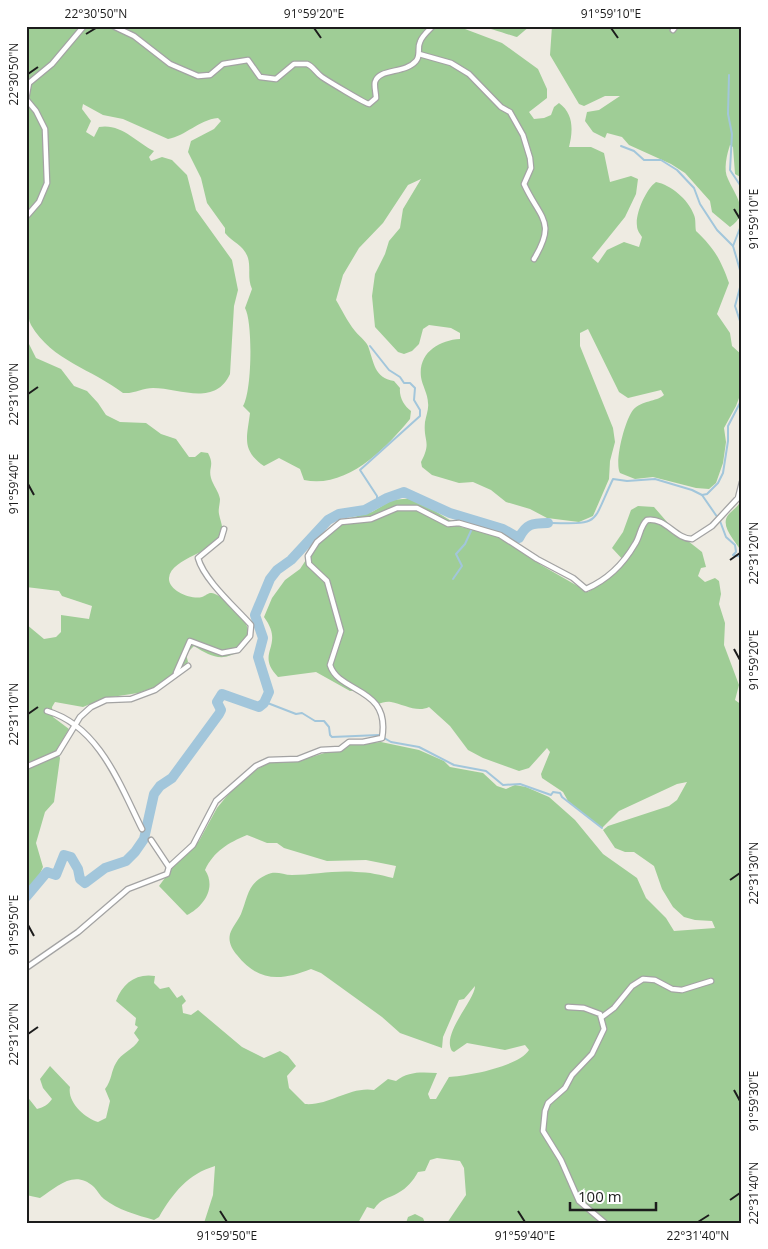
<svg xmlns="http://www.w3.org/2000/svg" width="768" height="1249" viewBox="0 0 768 1249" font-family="'Open Sans',sans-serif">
<rect width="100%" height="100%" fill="#eeebe2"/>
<g fill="#9fcd96">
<path d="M26,26h504l-13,11c-13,-3 -40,-16 -52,-8l37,14 36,26 9,20v9l-18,14 5,7 10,-1 7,-3 3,-8 5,-4c15,11 14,28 10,44h22l13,6 6,29 21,-6 7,3 -2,15 -11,23 -33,41 6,5 9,-13 17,-8 15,5 3,-10c-2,-3 -5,-7 -5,-11 -2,-12 9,-37 19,-44 15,3 32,17 38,33 2,4 1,11 2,16 18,17 25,29 33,52l-12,31 13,19 2,13 10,9v19l-3,6 3,10 -6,16 -12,22 2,14 -3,21 -7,20 -7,6 -13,-1 -43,-11 -18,2 -15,-6c-6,-11 5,-53 13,-63 9,-10 23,-8 31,-15l-3,-5 -33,8 -9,-6 -31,-63 -8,4v13l33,82 2,14 -5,19 -1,18 -16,37 -14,6 -32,-4 -17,-9 -24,-7 -15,-12 -18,-8 -14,1 -27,-8 -10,-8 -1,-5c11,-21 2,-20 4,-40 1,-6 4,-13 3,-19 0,-9 -6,-18 -7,-26 -3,-24 18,-37 39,-38v-6l-9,-5 -22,-3 -6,4 -4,15 -7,7 -8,3 -6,-2 -23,-25 -3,-31 3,-22 10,-20 4,-13 11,-13 3,-19 18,-30 -13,6 -25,38 -24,25 -16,27 -7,25c6,10 11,21 19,31 3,4 10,9 13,15 6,16 6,32 26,35l6,7c-1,9 4,18 11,23l-1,8c-25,30 -63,70 -106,61l-4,-11 -21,-11 -15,8c-23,-16 -17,-28 -14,-53l-7,-7c9,-14 10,-84 2,-98l7,-19c-5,-11 -1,-20 -4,-31 -4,-13 -15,-15 -23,-25v-5l-18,-25 -6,-25 -13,-26 3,-11 23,-12 7,-8 -3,-3c-20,2 -32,18 -50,21l-45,-20 -20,-4 -20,-11 -1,5 9,12 -5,11 8,5 5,-10c22,-4 37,15 55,24l-5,6 2,4 11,-4 10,3 15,15 9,35 36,50 6,30 -4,16 -4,68c-15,33 -51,14 -77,14 -10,0 -19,6 -30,5 -31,-24 -71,-32 -92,-68 -5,-9 0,-21 -5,-30z"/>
<path d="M552,26h190v152l-7,-4 -2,-27 -3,-2c-3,9 -7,25 -2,34 6,15 24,34 2,48l-18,-15 -2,-11 -25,-28 -14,-9 -42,-19 -7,-8 -15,-4 -2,5 -12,-6 -8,-11 2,-9 12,-2 21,-14h-15l-21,10 -5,-2 -29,-49z"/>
<path d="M26,338l10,20 25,11 13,17 13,5 11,12 8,12 14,7 26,1 15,11 15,5 13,18h6l6,-5 7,1c7,13 0,14 3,25 2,7 8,14 9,21 0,5 -2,10 -1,15 1,6 4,11 3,18 -5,21 -51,25 -53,46 -1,13 23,22 33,19 5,-2 7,-6 13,-3 18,8 47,36 26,55 -17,14 -30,8 -47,-3l-8,8 2,8 -30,24 -20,7 -33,5 -22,9 -28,-5 -3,5 1,10 16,12 -12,20 3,9 -6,44 -9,10 -9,31 7,24 -5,11 -12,15v-269l18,15 12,-2 5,-5v-17l28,4 3,-13 -30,-10 -3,-5 -33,-4z"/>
<path d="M414,498l47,29 35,8 23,12 22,18 47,27 20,-13 17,-17 -13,-14 11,-16 8,-22 7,-4 16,1 20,23 28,22 4,15 -5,1 -3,8 7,6 10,-4 4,3 2,13 -2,10 6,19 -1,22 15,40 -4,15 7,5v518h-295l19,-28 -2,-27 -4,-7 -23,-3 -7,2 -5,11 -7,1c-5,9 -11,16 -20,21 -10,6 -17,5 -24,16l-7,-2 -9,16h-154l9,-28 2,-29c-27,8 -42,27 -56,51l-5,3c-17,-5 -36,-10 -50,-21 -4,-3 -6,-8 -10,-12 -20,-18 -37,0 -54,11l-14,-3v-100l11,14c7,-2 11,-4 15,-10l-9,-11 -3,-9 10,-13 20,21c-3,15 15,31 28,35l8,-4 4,-17 -5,-12c7,-9 6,-18 11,-26 5,-10 17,-13 23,-23l-5,-7 4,-6 -3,-2 1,-7 -20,-17c7,-18 20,-28 39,-25l-1,7 6,6 9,-2 8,11 5,-3 4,6 -4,4 1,8 8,2 7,-5 44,37 22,11 16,-7 8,5 8,10 -9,10 2,12 16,16c24,2 45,-18 69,-14l14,-11 8,2c12,-10 26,-9 41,-8l-9,21 2,5h6l13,-22c18,-1 69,-10 80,-27l-4,-5 -20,5 -38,-7 -13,9 -2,-1c-11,-17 23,-51 23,-65l-11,13 -5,1 -16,37 -1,11 -42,-15 -18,-16 -61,-44 -10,-4c-30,12 -53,13 -74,-14 -5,-6 -9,-13 -7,-21 2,-7 8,-13 11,-20 7,-17 6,-30 25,-39 10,-5 16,0 26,0 21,0 43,-5 64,-3 13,0 25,3 37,6l3,-12 -30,-6 -39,1 -43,-13 -7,-5h-10l-20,-8c-19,8 -33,16 -42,35 12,18 -2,37 -18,45l-28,-29 14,-19 26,-26 18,-33 9,-11 20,-21 22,-13 34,-3 48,-15 31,-3 38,8 25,11 6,6 33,6 14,13 9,3 9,-4 11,2 23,10 8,7 18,16 28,34 34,24 9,20 20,20 8,13 41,-3 -3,-7 -17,-1 -11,-3 -11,-10 -11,-18 -8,-23 -20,-14h-9l-10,-4 -12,-18 5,-4 61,-20 8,-6 10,-18 -10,2 -58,27 -17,17 -34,-27 -5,-9 -21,-14 -1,-4 9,-22 -3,-4 -18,20 -10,3 -36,-13 -15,-8 -18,-24 -21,-19c-12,6 -26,-3 -38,-5 -5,-1 -9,1 -13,2l-15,-14 -13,1 -34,-19 -38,5c-24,-25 8,-30 -14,-60l8,-19 13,-18 15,-11 23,-35 16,-13 33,-9 20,-12z"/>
<path d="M742,498v55c-5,-11 -24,-27 -13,-39 6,-6 10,-8 13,-16z"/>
<polygon points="415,1214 423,1218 425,1223 406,1223 408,1217"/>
</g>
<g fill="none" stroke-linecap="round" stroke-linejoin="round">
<g stroke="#a2c6db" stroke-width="2">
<polyline points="729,75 728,114 732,134 730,170 742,188"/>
<polyline points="621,146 634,151 644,160 661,160 677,170 694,188 700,204 717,230 733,246 742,277"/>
<polyline points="733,246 742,223"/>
<polyline points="742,280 735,306 742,327"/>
<polyline points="370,346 389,370 400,377 404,383 410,383 415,388 414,400 420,410 420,416 360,470 377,496 377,504"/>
<polyline points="702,495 720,521 726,537 735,545 736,552 733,555 742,557"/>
<path d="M548,523c54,1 43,2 65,-44l14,2 28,-2 37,11 10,5 5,-1 11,-11 5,-10 5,-32v-15l14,-27"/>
<polyline points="453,579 462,566 456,554 465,544 475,522"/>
<polyline points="742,591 742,606"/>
<polyline points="265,702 296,714 302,713 315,721 324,721 329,727 330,735 332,737 379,735 391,742 419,747 454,765 486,771 503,785 520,784 551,795 553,792 560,793 562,797 602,828"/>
</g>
<path stroke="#a2c6db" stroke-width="10" d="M26,897l21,-25 9,3 8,-20 7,2 7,12 2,10 5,4 20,-15 21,-7 9,-9 9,-13 10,-45 6,-8 12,-8 47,-64 2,-4 -4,-8 5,-8 37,13 5,-4 5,-11 -11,-35 5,-19 -8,-23 15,-36 7,-9 14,-10 37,-40 11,-6 26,-4 22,-12 17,-6 46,21 53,16 16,9c7,-14 13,-15 29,-15"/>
<g stroke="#a3a3a3" stroke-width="7">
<g id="street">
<path d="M113,26l21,10 36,28 28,12 12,-1 13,-11 25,-4 12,17 16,2 18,-15h13c6,2 9,9 15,13 6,4 44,27 47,27l7,-6c0,-5 -2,-11 -1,-16 4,-14 30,-8 41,-21 5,-6 1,-13 4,-19 2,-6 8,-11 13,-16"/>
<polyline points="673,30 676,26"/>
<path d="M419,54l32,9 18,11 32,33 9,5 13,23 7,23 1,10 -7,16c16,35 33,37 10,75"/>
<polyline points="26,217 39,202 47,183 45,129 36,111 26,99 29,83 52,64 84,26"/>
<path d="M176,673l14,-32 32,12 16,-3 12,-14 1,-11c-16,-18 -47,-45 -53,-67l23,-19 3,-10"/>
<path d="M47,711c52,15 73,74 95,118"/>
<polyline points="26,767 58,753 80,717 91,707 106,700 131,699 155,690 188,666"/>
<polyline points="151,840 169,867"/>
<path d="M26,968l52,-36 50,-43 39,-15 2,-7 24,-22 23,-44 40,-35 13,-6 29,-1 23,-9 19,-1 9,-7h14l19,-4c9,-52 -43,-44 -52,-73l11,-34 -14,-50 -18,-17 -1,-8 9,-14 24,-20 30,-3 26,-11h20l31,16 11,-1 41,12 37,24 36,19 13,11c21,-9 38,-26 49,-45 5,-7 5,-18 12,-24 19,-3 28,19 45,19l20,-13 26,-28 4,-16"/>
<polyline points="568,1007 584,1008 600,1014 604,1029 592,1054 572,1075 565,1088 548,1103 545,1111 543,1131 561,1160 579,1201 605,1223"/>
<polyline points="602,1017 614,1008 632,986 643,979 655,980 672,989 682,990 711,981"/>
</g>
</g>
<use href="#street" stroke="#fff" stroke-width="4.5"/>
</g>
<path fill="none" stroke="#1c1c1c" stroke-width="2" d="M314,28l7,10M611,28l7,10M86,34l10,-6M28,74l10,-7M734,209l6,10M28,394l10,-7M28,484l6,11M730,560l10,-7M734,649l6,11M28,714l10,-7M730,880l10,-7M28,925l6,11M28,1034l10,-7M734,1090l6,11M730,1200l10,-7M220,1211l7,11M518,1211l7,11M698,1222l11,-7"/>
<rect width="768" height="1249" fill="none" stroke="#ffffff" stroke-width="55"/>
<path d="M570 1202v8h86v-8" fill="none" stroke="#1c1c1c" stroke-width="2.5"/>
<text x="578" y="1202" font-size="15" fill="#1c1c1c" stroke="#ffffff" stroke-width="4" paint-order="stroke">100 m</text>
<rect x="28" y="28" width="712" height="1194" fill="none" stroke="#1c1c1c" stroke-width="2"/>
<g font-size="12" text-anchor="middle" fill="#1c1c1c">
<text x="96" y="18">22°30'50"N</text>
<text x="314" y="18">91°59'20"E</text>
<text x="611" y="18">91°59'10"E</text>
<text transform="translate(14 74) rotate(-90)" y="4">22°30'50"N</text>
<text transform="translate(754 219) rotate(-90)" y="4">91°59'10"E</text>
<text transform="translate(14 394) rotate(-90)" y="4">22°31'00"N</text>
<text transform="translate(14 484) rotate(-90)" y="4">91°59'40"E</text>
<text transform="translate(754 553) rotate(-90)" y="4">22°31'20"N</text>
<text transform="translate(754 660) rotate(-90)" y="4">91°59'20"E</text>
<text transform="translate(14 714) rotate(-90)" y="4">22°31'10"N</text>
<text transform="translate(754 873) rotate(-90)" y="4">22°31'30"N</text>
<text transform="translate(14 925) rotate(-90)" y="4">91°59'50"E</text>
<text transform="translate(14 1034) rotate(-90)" y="4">22°31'20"N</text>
<text transform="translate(754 1101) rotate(-90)" y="4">91°59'30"E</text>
<text transform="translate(754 1193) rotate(-90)" y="4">22°31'40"N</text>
<text x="227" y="1240">91°59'50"E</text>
<text x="525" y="1240">91°59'40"E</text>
<text x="698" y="1240">22°31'40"N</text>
</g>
</svg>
